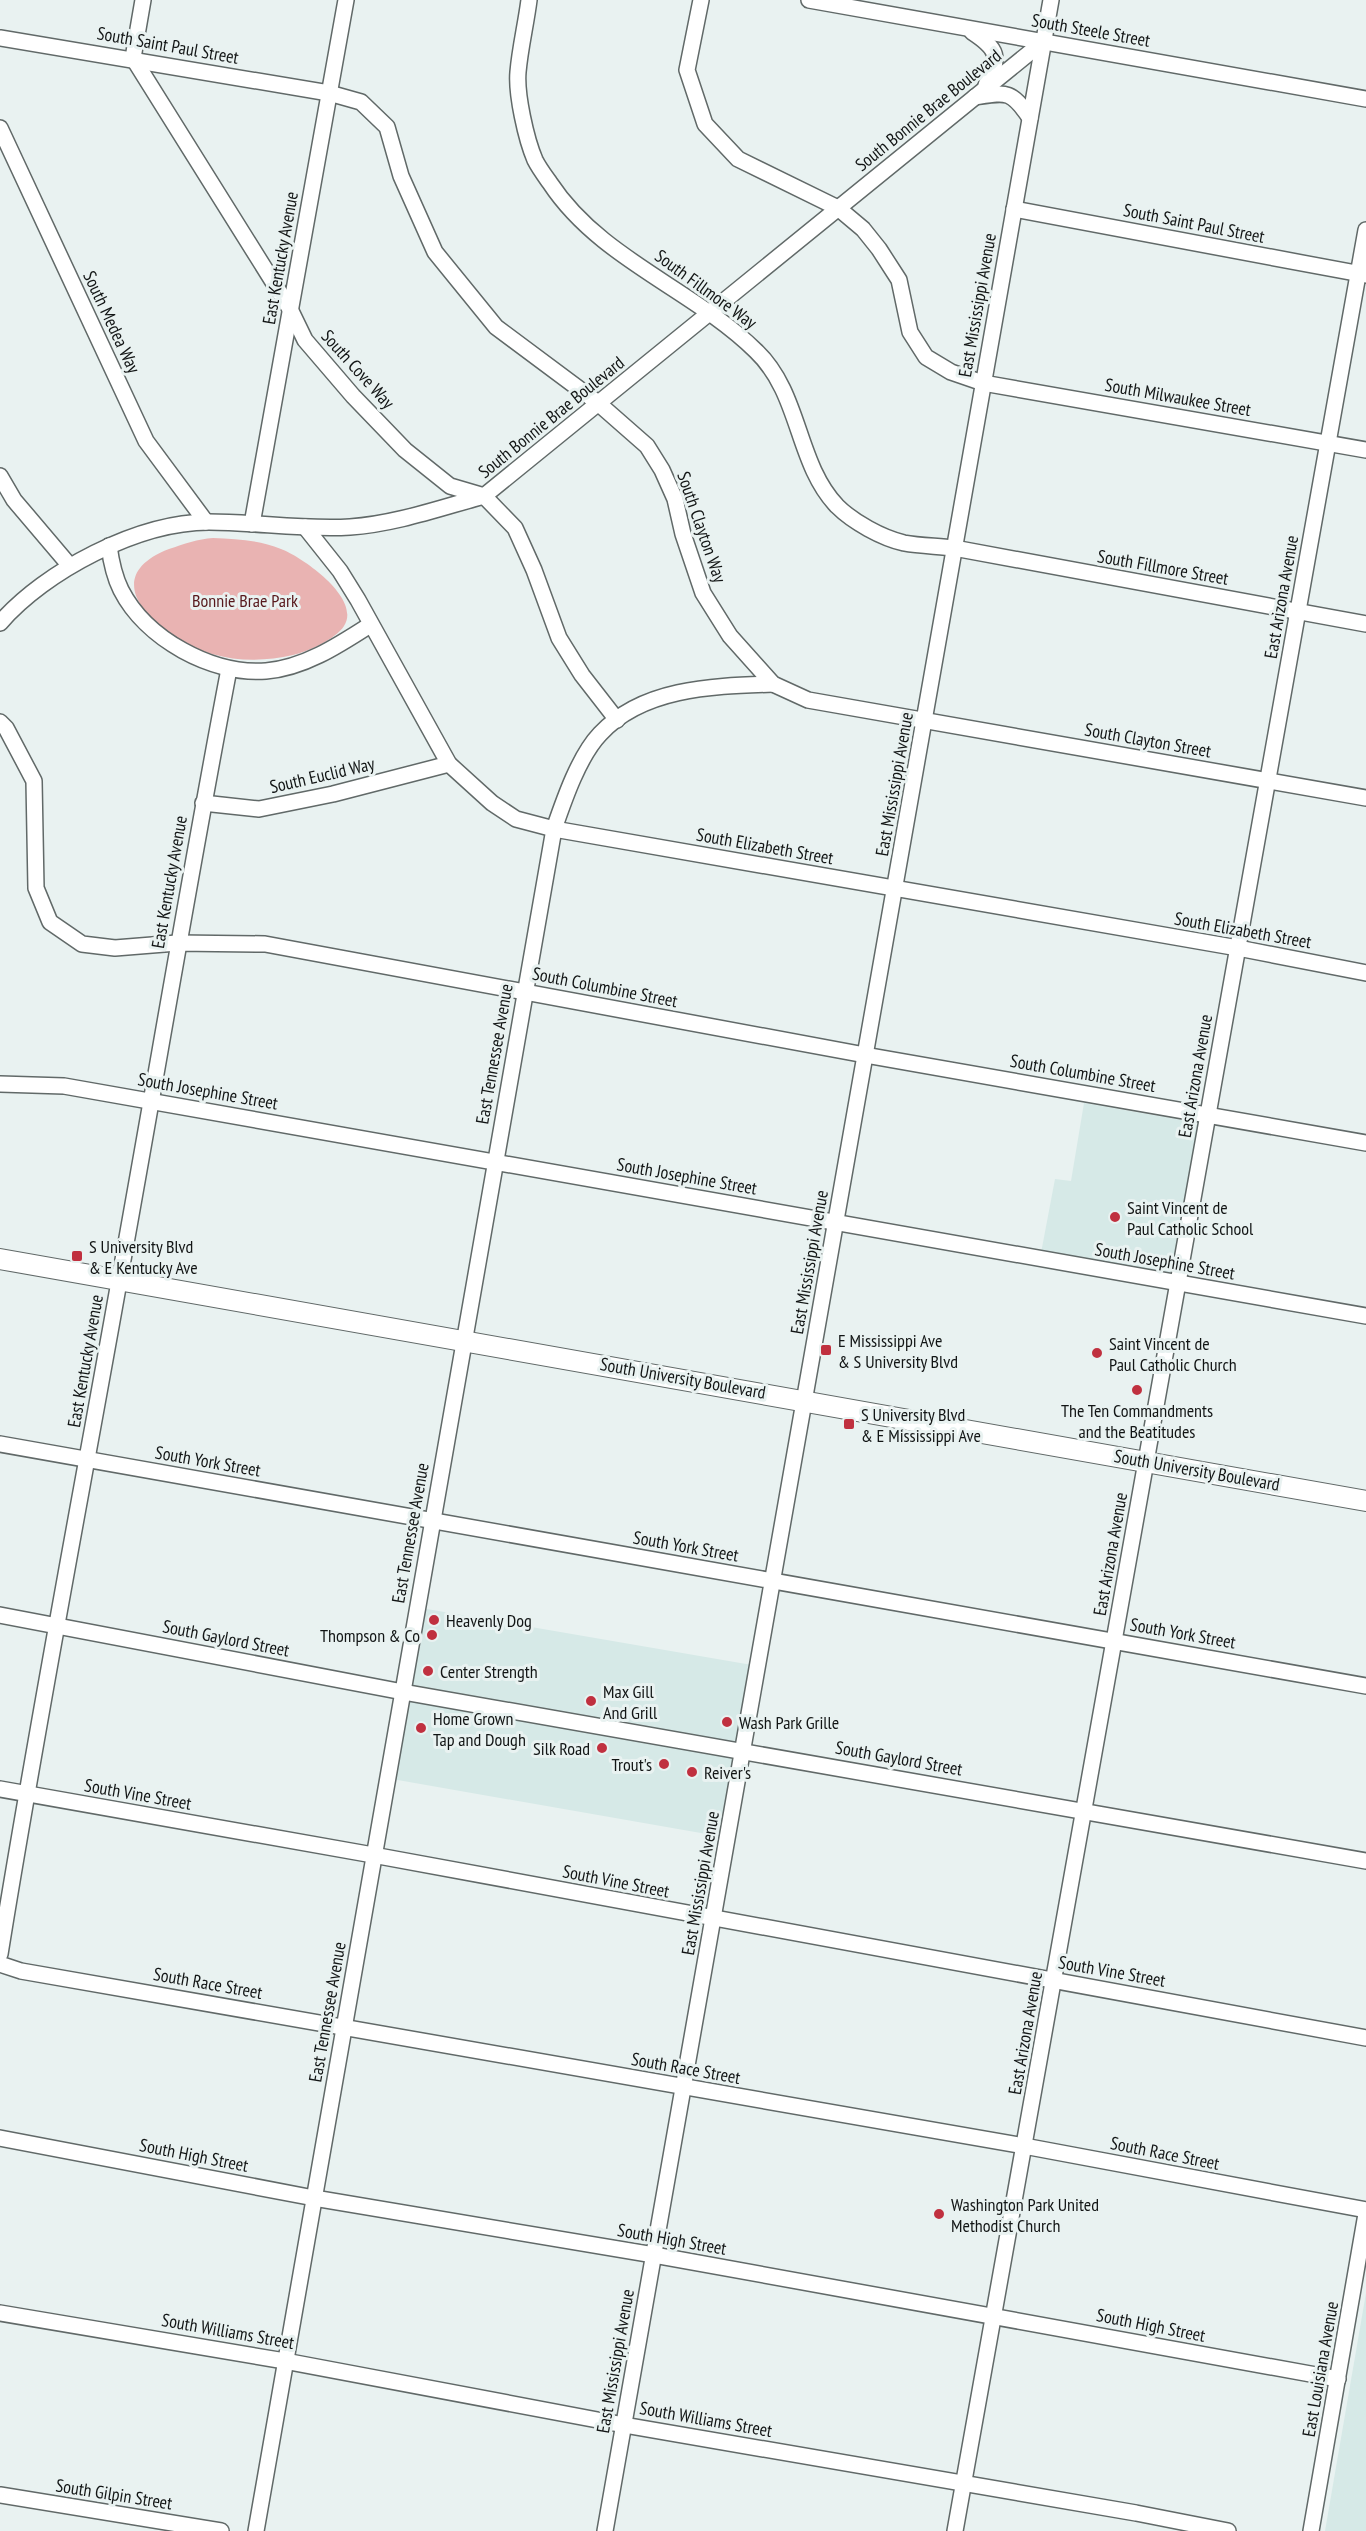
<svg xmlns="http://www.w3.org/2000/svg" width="1366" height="2531" viewBox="0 0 1366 2531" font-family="'PT Sans Narrow',sans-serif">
<rect width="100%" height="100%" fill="#e9f2f1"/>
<g fill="#d6e9e7">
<polygon points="1084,1103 1193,1122 1198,1126 1172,1271 1168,1274 1041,1253 1055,1179 1071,1181"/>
<polygon points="421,1608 752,1665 718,1836 392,1779"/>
<polygon points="1366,2293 1366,2531 1325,2531"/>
</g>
<path fill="#e9b3b2" d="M213,538c24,1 46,2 68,11 21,8 81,49 63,77 -8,13 -37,26 -51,29 -27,6 -53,7 -81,-1 -47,-13 -123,-74 -43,-105 15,-5 29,-10 44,-11z"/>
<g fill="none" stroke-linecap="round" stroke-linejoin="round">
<g stroke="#616968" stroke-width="18">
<g id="minor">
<polyline points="143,0 133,58 290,309 305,340 353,396 405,450 450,486 484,496 515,528 534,570 559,638 582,675 617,720"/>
<path d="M529,0c-3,24 -9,48 -11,72 -2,22 8,67 17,88 4,8 10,16 15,23 50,76 143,106 206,168 45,43 40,112 81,155 16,16 45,32 67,37 16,3 34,3 50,5l412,76"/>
<polyline points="701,0 687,70 705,124 738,159 838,208 863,229 879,249 899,280 910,332 926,357 951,372 983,383 1366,450"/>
<polyline points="809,0 1366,99"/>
<path d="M972,32c26,17 29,25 14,53"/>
<polyline points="0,38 329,93 361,102 387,127 401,176 435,252 496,327 598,403 647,446 662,470 675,499 683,534 703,593 730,636 773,684 808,700 1366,798"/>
<path d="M975,97c32,-5 36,-7 55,21"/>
<polyline points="0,128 146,441 206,522"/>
<polyline points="1014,209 1366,275"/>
<polyline points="0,476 14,500 70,566"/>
<polyline points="252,524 346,0"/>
<polyline points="305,527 340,571 358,600 449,764 492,803 516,819 554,829 1238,948 1366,973"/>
<path d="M109,546c2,15 5,30 12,44 25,49 91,85 145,81 38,-3 73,-26 104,-46"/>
<path d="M0,623c45,-52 138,-101 209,-101 47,0 94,8 141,5 45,-3 90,-19 134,-31l560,-455"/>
<polyline points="0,722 6,728 34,781 36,888 50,922 82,944 115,948 177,943 265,944 865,1055 1366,1143"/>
<polyline points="203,803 259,809 333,794 449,764"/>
<polyline points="0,1084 64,1086 1366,1316"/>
<polyline points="0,1444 1366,1686"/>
<polyline points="0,1615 403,1692 1366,1861"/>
<polyline points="0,1789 373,1855 1366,2038"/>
<path d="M0,1954c36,-224 79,-448 119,-672 37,-204 71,-409 110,-613"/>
<polyline points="0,1964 21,1971 1024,2146 1366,2210"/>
<polyline points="0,2138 314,2198 654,2255 1338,2379"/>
<polyline points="0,2313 285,2361 624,2425 1136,2513 1228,2531"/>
<polyline points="0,2495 221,2531"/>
<path d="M256,2531l298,-1702c10,-29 25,-73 46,-95 43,-47 115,-48 173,-50"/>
<polyline points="605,2531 1051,0"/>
<polyline points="955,2531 1366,230"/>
<polyline points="1311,2531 1366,2214"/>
</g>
</g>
<g stroke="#616968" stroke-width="22">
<polyline id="major" points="0,1259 1366,1501"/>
</g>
<use href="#minor" stroke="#fff" stroke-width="15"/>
<use href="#major" stroke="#fff" stroke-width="20"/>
</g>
<g fill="#c0303f" stroke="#e9f2f1" stroke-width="2">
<circle cx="1115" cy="1217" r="6"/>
<rect x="71" y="1250" width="12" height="12" rx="3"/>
<rect x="820" y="1344" width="12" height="12" rx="3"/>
<circle cx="1097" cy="1353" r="6"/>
<circle cx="1137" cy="1390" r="6"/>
<rect x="843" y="1418" width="12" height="12" rx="3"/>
<circle cx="434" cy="1620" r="6"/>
<circle cx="432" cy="1635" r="6"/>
<circle cx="428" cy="1671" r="6"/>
<circle cx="591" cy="1701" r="6"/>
<circle cx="727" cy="1722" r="6"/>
<circle cx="421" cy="1728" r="6"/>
<circle cx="602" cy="1748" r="6"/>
<circle cx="664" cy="1764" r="6"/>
<circle cx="692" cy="1772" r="6"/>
<circle cx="939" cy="2214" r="6"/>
</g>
<g text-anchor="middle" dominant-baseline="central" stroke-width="6" stroke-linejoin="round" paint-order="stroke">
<g font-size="18" fill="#121515" stroke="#e9f2f1">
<text transform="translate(1091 30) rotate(10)">South Steele Street</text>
<text transform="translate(168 45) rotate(10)">South Saint Paul Street</text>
<text transform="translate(928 110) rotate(-39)">South Bonnie Brae Boulevard</text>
<text transform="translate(1194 223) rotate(11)">South Saint Paul Street</text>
<text transform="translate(280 258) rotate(-80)">East Kentucky Avenue</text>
<text transform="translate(706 289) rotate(36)">South Fillmore Way</text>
<text transform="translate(977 305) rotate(-80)">East Mississippi Avenue</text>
<text transform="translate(112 322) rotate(65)">South Medea Way</text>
<text transform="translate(358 369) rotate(48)">South Cove Way</text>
<text transform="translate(1178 397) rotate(10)">South Milwaukee Street</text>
<text transform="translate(551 417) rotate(-39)">South Bonnie Brae Boulevard</text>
<text transform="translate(702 527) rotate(71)">South Clayton Way</text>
<text transform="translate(1163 567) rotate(10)">South Fillmore Street</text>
<text transform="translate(1281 597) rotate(-80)">East Arizona Avenue</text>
<text transform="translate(1148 740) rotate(10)">South Clayton Street</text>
<text transform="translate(322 775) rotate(-13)">South Euclid Way</text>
<text transform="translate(894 784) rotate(-80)">East Mississippi Avenue</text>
<text transform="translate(765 846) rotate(10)">South Elizabeth Street</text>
<text transform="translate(169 882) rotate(-80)">East Kentucky Avenue</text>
<text transform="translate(1243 930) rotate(10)">South Elizabeth Street</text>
<text transform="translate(605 987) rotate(11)">South Columbine Street</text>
<text transform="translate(494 1054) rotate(-80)">East Tennessee Avenue</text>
<text transform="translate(1083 1073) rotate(10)">South Columbine Street</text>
<text transform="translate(1195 1076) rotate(-80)">East Arizona Avenue</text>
<text transform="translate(208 1091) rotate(10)">South Josephine Street</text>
<text transform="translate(687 1176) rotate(10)">South Josephine Street</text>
<text transform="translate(1165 1261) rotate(10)">South Josephine Street</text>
<text transform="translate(809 1262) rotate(-80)">East Mississippi Avenue</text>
<text transform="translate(85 1361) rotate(-80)">East Kentucky Avenue</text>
<text transform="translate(683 1378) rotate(10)">South University Boulevard</text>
<text transform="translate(208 1461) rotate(10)">South York Street</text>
<text transform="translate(1197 1470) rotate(10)">South University Boulevard</text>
<text transform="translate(410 1533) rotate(-80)">East Tennessee Avenue</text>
<text transform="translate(686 1546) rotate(10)">South York Street</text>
<text transform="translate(1110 1554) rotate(-80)">East Arizona Avenue</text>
<text transform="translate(1183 1633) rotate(10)">South York Street</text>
<text transform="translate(226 1638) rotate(11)">South Gaylord Street</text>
<text transform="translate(899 1758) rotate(10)">South Gaylord Street</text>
<text transform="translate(138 1794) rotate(10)">South Vine Street</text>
<text transform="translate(616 1881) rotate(11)">South Vine Street</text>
<text transform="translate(700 1883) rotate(-80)">East Mississippi Avenue</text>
<text transform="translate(1112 1971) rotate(10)">South Vine Street</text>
<text transform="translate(208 1983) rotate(10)">South Race Street</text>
<text transform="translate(327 2012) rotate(-80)">East Tennessee Avenue</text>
<text transform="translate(1025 2033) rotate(-80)">East Arizona Avenue</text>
<text transform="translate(686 2068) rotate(10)">South Race Street</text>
<text transform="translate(1165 2153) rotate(11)">South Race Street</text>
<text transform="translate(194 2155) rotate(11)">South High Street</text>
<text transform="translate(672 2239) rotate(10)">South High Street</text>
<text transform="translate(1151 2325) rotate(11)">South High Street</text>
<text transform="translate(228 2331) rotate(10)">South Williams Street</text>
<text transform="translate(615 2361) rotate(-80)">East Mississippi Avenue</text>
<text transform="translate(1320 2369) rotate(-80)">East Louisiana Avenue</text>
<text transform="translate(706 2419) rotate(10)">South Williams Street</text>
<text transform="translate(114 2494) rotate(9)">South Gilpin Street</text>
</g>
<g font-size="18" fill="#57181c" stroke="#e9f2f1">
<text x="245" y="600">Bonnie Brae Park</text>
</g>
<g font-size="18" fill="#121515" stroke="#e9f2f1" text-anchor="start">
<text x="1127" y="1207">Saint Vincent de<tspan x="1127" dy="21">Paul Catholic School</tspan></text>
<text x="89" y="1246">S University Blvd<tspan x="89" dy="21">&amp; E Kentucky Ave</tspan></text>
<text x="838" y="1340">E Mississippi Ave<tspan x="838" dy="21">&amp; S University Blvd</tspan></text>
<text x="1109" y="1343">Saint Vincent de<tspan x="1109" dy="21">Paul Catholic Church</tspan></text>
<text x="1137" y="1410" text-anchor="middle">The Ten Commandments<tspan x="1137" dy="21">and the Beatitudes</tspan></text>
<text x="861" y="1414">S University Blvd<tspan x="861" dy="21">&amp; E Mississippi Ave</tspan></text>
<text x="446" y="1620">Heavenly Dog</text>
<text x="420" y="1635" text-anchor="end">Thompson &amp; Co</text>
<text x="440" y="1671">Center Strength</text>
<text x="603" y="1691">Max Gill<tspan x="603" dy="21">And Grill</tspan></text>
<text x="433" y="1718">Home Grown<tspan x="433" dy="21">Tap and Dough</tspan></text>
<text x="739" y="1722">Wash Park Grille</text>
<text x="590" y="1748" text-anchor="end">Silk Road</text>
<text x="652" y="1764" text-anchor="end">Trout's</text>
<text x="704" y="1772">Reiver's</text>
<text x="951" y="2204">Washington Park United<tspan x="951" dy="21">Methodist Church</tspan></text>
</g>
</g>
</svg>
